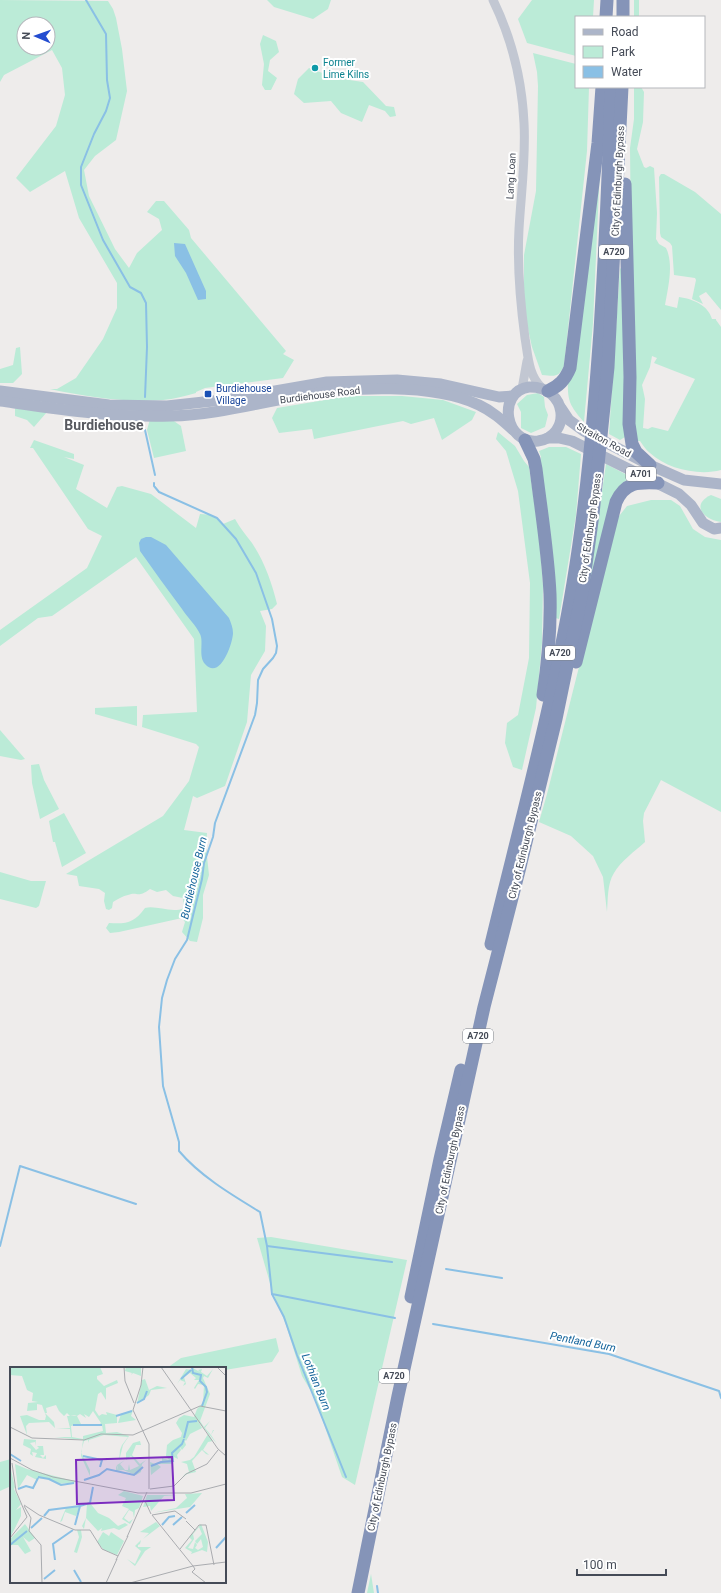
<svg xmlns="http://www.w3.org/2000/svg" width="721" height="1593" viewBox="0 0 721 1593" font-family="Roboto,sans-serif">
<rect width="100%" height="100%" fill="#eeeceb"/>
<g fill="#bbebd7" fill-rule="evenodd">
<path d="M0,0l108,1 5,8 3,9 6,31 5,42 -11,49 -21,16 -11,14 5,26 26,53 14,19 8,-15 25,-23 -3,-11 -12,-7 9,-11h8l25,29 2,8 95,113 -3,3 11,6 -11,18 -78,10 -9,4v1c-11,3 -22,6 -33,7 -37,3 -76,-3 -113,-11h7l19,-11 27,-39 14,-31v-25l-38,-65 -14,-47 -35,21 -14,-14 40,-52 9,-31 -3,-27 -10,-18 -48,25 -4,7zM24,24h24v24h-24z"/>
<polygon points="267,0 331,0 328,9 313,19 274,7"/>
<polygon points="532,0 594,0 593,17 576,17 576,56 527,43 518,19"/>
<rect x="634" y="0" width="5" height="17"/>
<polygon points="263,35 276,41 279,52 270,60 268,71 277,78 271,90 265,90 262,85 264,64 260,44"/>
<path d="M533,53l43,11v23h13l-2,64 -23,215c-6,12 -9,10 -22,9l-10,-28 -8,-36v-56l12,-64 2,-105 -1,-14z"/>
<polygon points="309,68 336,78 363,82 386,106 394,107 396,116 390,117 385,111 369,105 362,122 341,113 331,101 304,103 294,94 298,79"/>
<path d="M634,87h7l3,5 -1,30 -6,27 7,18 2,1 4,-2 4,2 3,45 -1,26 3,5 7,4c8,16 2,40 -1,57l12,3 2,-11c14,2 29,8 33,22h4v1l5,7v143c-22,6 -54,-1 -71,-17 -4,-3 -7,-8 -10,-12h-4l-3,-18 -3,-275 4,-29zM652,356l5,2 -3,5 41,16 -27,52 -16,-4 -4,2 -5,-1 2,-29 -3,-14 8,-18z"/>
<path d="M600,168l-7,155 -9,99c-14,-16 -17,-21 -16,-43z"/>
<polygon points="661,174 664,174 695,192 721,214 721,310 706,292 699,296 703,304 692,299 696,280 695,278 674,275 672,246 670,243 661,237 660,233 659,177"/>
<polygon points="620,268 622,270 625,437 620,440 609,434"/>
<polygon points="20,347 22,374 13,383 0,383 0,369 13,365 16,348"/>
<polygon points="538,393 544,397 545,407 548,415 545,427 531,433 521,428 521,412 517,404 527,395"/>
<polygon points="349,396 402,396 443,400 476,412 472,420 442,440 434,418 411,424 403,421 314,439 312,429 279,433 272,418 277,408"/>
<polygon points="15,408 47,412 34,427 27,420 15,416"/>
<polygon points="150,419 171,419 181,426 186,451 154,458 147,430"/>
<polygon points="498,432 515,446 524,461 529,467 539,535 543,586 542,643 536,708 522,770 513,767 505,743 507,723 518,715 529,658 530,583 518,491 506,451 496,439"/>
<path d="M34,440l40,14v5l-10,-2 20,8 -8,24 31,19 10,-21 5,-1 29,8 45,34 4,-14c10,0 16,3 23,10l12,-5c5,9 11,16 17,24 12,18 20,40 25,61l-5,5 -12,2 6,15 -1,25 -14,24 -4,47 -22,64 -28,12 -4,-2 -9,34 23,3 -1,14 3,28 -6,20v23l-6,24 -7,-1 -8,-9 3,-10 -3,-4 -63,14 -9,1 -4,-5 3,-5c18,1 25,0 36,-15 12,-3 27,6 39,0l-1,-10 -10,-2 -7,-6 -9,2 -7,-3c-13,10 -12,2 -22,6 -5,1 -10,4 -15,7l-1,6 -3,2 -3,-1 -2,-8 1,-8 -6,-4 -20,-3 -2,-10 -11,-2 97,-58 26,-35 10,-34 -3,-3 -54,-17 1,-12 54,-3 -3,-73 -58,-82 -84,59 -14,2 -38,28v-16l87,-62 15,-32 -14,-7 -55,-81h-3z"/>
<polygon points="549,447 566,447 581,454 576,515 559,619 552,617 540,461 541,457 539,451"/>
<polygon points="606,464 627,475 628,479 623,483 592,588 588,587"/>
<path d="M711,495l10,4v23c-17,-2 -31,-17 -10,-27z"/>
<path d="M651,500h20l9,6 13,23 12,8 16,3v272l-60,-32 -17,33 -1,8 2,21c-10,9 -24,19 -31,31 -7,11 -6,27 -7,39l-4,-35 -10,-21 -22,-20 -32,-14 8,-28 69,-274 11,-14z"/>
<polygon points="137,706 137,726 95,714 95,708"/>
<polygon points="0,730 25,759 21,760 0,756"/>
<polygon points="39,764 44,780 59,809 40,819 32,783 31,765"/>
<polygon points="64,813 86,853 62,867 55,842 53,842 49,821"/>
<polygon points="0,872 31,881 46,881 39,906 36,908 0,899"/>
<polygon points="271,1237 407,1260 355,1485 342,1477 315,1398 302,1376 286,1325 272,1290 257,1238"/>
<polygon points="276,1338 279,1351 272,1362 225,1370 225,1368 167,1368 181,1358"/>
<polygon points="11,1459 11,1486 0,1491 0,1462"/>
<polygon points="371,1574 374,1593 367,1593"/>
</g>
<g fill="#8ac0e5">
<polygon points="174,243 185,244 206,291 206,299 198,300 186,273 175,256"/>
<path d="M146,537h5l15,8 63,73c2,5 4,10 4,15 0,10 -13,48 -28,31 -7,-8 -1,-22 -5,-30 -4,-9 -13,-17 -18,-25 -14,-19 -28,-38 -42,-58l-1,-8 2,-4z"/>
</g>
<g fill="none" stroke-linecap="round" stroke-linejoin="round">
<g stroke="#8ac0e5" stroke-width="2">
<polyline points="86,0 106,34 107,80 110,98 106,111 94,134 81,167 81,185 103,240 130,287 141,293 146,303 147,347 145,397"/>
<polyline points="145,430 155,475"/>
<path d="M154,483v3l5,6 58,26 19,21 20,34 16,46 5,27 -1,7 -3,5 -10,11 -5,11 -1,23 -2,12 -40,108 -2,14 -9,26 -2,16 -15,61 -12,19 -8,21 -5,18 -3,29 4,59 16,56v9c21,25 53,44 81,61l7,34 5,48 12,23 13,38 49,122"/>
<polyline points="0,1246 20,1166 136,1204"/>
<polyline points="267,1246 392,1262"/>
<polyline points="446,1269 502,1278"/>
<polyline points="272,1294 395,1318"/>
<polyline points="433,1324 609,1354 719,1391 721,1398"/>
<polyline points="377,1586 378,1593"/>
</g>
<g stroke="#c2c7d2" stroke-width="9">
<path d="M493,0c19,39 29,80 31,123 2,35 -3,71 -5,106 -2,36 1,72 6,109 3,17 3,37 17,50"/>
<polyline points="522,389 527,361"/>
</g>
<g stroke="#acb5c9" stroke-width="11">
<path d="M529,387c39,-1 43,49 9,54 -33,4 -42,-49 -9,-54z"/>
<polyline points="0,391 109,405 167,406 222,400 327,382 397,380 441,384 499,397 513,396"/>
<path d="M0,401c57,8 114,17 171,15 44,-1 86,-13 129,-20 50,-9 133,-13 179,9 13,6 23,15 34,25"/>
<polyline points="561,408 569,420 584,431 650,465 684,480 721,484"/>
<polyline points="548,438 559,438 572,441 679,494 691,505 703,523 714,529 721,528"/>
</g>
<g stroke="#8594b8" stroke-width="13">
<polyline points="606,17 607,0"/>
<polyline points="623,17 623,0"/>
<polyline points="625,184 630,377 629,424 632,444 636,452 650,465"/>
<path d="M548,391c11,-5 17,-11 22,-23l28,-225 4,-56"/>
<path d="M525,440l9,19 2,10c5,41 12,83 14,125 1,34 -2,68 -7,101"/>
<path d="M576,662l40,-160c9,-20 22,-20 42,-19"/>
<path d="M491,944c29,-120 62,-240 82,-361 14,-84 21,-168 27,-252 5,-81 9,-163 11,-244"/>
<polyline points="411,1297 440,1159 461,1070"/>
<polyline points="358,1593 398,1396 484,1007 520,867 556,719 582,593 593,514 608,367 622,87"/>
</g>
</g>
<circle fill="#0f9aa8" stroke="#fff" stroke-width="1.5" cx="315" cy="68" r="4"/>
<rect fill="#1a4fb4" stroke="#fff" stroke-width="1.5" x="204" y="390" width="8" height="8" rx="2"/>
<g text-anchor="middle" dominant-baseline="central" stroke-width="4" stroke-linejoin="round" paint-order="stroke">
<g fill="#fff" stroke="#7d8189" stroke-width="1">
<rect x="599" y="245" width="30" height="14" rx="3"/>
<rect x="626" y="467" width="30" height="14" rx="3"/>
<rect x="545" y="646" width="30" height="14" rx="3"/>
<rect x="463" y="1029" width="30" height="14" rx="3"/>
<rect x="379" y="1369" width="30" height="14" rx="3"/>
</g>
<g font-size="9" font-weight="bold" fill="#454b57">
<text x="614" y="252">A720</text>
<text x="641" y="474">A701</text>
<text x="560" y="653">A720</text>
<text x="478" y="1036">A720</text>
<text x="394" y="1376">A720</text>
</g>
<g font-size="10" fill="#0d838f" stroke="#fff" text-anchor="start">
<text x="323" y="62">Former<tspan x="323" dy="12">Lime Kilns</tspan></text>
</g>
<g font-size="10" fill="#454b57" stroke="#fff">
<text transform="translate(511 176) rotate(-87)">Lang Loan</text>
<text transform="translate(618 181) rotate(-87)">City of Edinburgh Bypass</text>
<text transform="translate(320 395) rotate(-7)">Burdiehouse Road</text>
<text transform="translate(604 440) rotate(29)">Straiton Road</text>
<text transform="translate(590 528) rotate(-82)">City of Edinburgh Bypass</text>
<text transform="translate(525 845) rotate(-76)">City of Edinburgh Bypass</text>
<text transform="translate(450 1160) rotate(-78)">City of Edinburgh Bypass</text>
<text transform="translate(382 1477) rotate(-78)">City of Edinburgh Bypass</text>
</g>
<g font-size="10" fill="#164399" stroke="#fff" text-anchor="start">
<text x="216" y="388">Burdiehouse<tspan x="216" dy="12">Village</tspan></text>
</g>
<g font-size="11" font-style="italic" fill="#14649b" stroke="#fff">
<text transform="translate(194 878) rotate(-77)">Burdiehouse Burn</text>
<text transform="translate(583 1342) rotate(11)">Pentland Burn</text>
<text transform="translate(316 1382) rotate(68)">Lothian Burn</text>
</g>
<g font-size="14" font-weight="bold" fill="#585a60" stroke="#fff">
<text x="104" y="425">Burdiehouse</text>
</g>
</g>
<g transform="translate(10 1367)">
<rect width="216" height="216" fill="#eeeceb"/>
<path d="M0,0h90l3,7 -6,2v3l7,7 13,-6 1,3 -12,5v12l-5,-8 -3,2 -3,16 4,6 3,-2 5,1 -1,-3 11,3v8l-12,1 1,9 11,-1 12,4 -6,9 -4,16 1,-11 2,-5 6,-8 -24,-2 -15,5v3l-1,-3 -4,1 -3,11 9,18v6l-9,-20 2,-16 -28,-3h16l-1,-8 -14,-1h14l-3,-12h7l3,-1 -7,1 -3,-3 -3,3 -5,-5 4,-4 -4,4 -3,-6 -10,3 1,5h-2l9,9 1,6 -6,-6 -20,1 -3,3 1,9 -7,-19 7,-1 12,5h6l1,-4 -3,-8 -1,-3 -5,-1v6l-10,1 1,-8 10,-1 -6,-1 1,-8 -6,-3 -5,-14 -12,-1zM83,44l8,12 -2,2h3l1,6 -20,5v3l-11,-2 -1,-11 10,-2 -4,-8 3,-2 6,4 -2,-4 5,3zM116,0h15v9l-8,-3 -2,2 1,-2 -7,-2zM181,0l9,5 -2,-2 4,-1 -1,3 6,4 6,-7 -5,9 -4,-2 -1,2 7,16 -10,27 4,6 6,-6 -5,7 6,7 2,-5h1l-3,5 6,9 -19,-23 4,7 -12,6 -4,7 -2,-2 2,6 -4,5 -3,-4 2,4 -4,5 1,4 -4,-2 -2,7h-15l4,3 -10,8 -1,-13 5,2 7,-3v-3l7,2 -3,-4 1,-11 6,-5 8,-3 1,-4 -6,-10 3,-5 5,-3 10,2 3,-8 6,-6 1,-18 -6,-1 -3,5 -1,-1 5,-8h-5l2,-2 -6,-5 -6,4 2,7 -3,2 2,-4 -5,-2 -3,4 9,-15 6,1zM135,12l4,11 8,-4 10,2 -16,2 -2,5 -12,9 5,-24zM123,43l-2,6 5,4 -18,3 3,-9zM198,67l5,7 -5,1 -5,8 4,3 5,-7 -5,7 2,2 -3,-1 -9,11 9,-11 -4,-4 -10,11 4,11 -9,2 -6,5 4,-5 4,-2 -2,-8 -6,-2 9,-2 -3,-4 3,4 4,-3zM14,72l12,1 -1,6v-4l-5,1 6,7 3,-2 -2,-2h6l1,9h-4l3,3 3,-3v4l-11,-2 2,-4 -5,-1 1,4 -3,-2 1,-5 -8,-4zM130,74l1,4h-5l-4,10 8,9 6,-4 -4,4 -1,8 -5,3 -13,-5 -7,1v-6l2,5 -1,-5 8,-5 -5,4 5,6h3l1,-6 1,6 9,-4 -8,-10 -5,4v-7l7,-10zM5,97l12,5 51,13 -20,2 -9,-5 -11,-1 -1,2 -10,-5 -9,14zM0,99l5,21 -2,4 1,-2 7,15 -5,6 5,-3v9l-11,22zM114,124l19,5 -4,12 -4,2 -1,8 -1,-6 -4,-2 -5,8 5,4 4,-3 -3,5 -8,-5 7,-10 -7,-3 4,-8 -8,-3zM192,126l-12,14 -38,6 24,-5 11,-10 -2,-4zM137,128h31l-14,1 -13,15 -1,-5 -7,1zM80,136l8,10 11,5 9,8 7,-3 3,2 -9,5 -5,-2 -13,3 1,-3 -4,3 -12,-13 -2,11 -2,-3 4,-8 1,-14zM70,139l-4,10 -11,-4 -3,9 -2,1 6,-14zM146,155l4,4 -17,13 6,-6 -9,-1zM15,157l10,14 -6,4 -6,-5 8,14 -6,3 -7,-9h-8v-6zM191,157l7,18 -1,10 -5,-2 -11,4 1,-2 -7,-4 7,-8 -3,-3zM189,160l3,7 -7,7 2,3 4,-5 2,8 -5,3 -3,-2 2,-3 -2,-3 -2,7 -5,-1 6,-9 -1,-5zM67,163h4l1,7 -5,16 -3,-1 5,-15zM93,165l6,4 2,-4 13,9 -7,14 -13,-5 -7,-8zM131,173l-1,4 -2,1v2h13l-6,4 -10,15 -8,-7 8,5 6,-13 -6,-5z" fill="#bbebd7" fill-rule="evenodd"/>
<path fill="none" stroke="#8ac0e5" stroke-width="2" d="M182,0l1,6 8,2 -1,6 6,6 1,5 -5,14M171,12l10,-9M127,36l7,-4 3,-8M106,49l16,-5M63,58h29M174,71l4,-16 9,-1M0,87l11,7M73,89l19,4 -2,7M141,99l10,-4 12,-1 -1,-8 10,-9 2,-5M28,110l11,2 12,6 13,-2M74,113l15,-5 8,-6 27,6 9,-8M8,122l8,-3 7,2 5,-10M176,146l9,-8M34,149l5,-6 31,-4M65,158l5,-19 10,-3 3,-16M152,158l7,-8 6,-1M163,158l9,-8M21,161l11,-10M0,178l17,-14M206,181l10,-11M45,193l-2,-16 20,-14M64,203l7,12M34,212l11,-9"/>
<path fill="none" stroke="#aaacb0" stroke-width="1" d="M114,0l1,14 9,22M133,0l-2,18 -8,25 16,34v45M151,0l57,82 8,7M207,0l9,9M0,60l22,11 52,2 17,-6 32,1 67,-29 26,5M0,91l22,12 21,7 85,16h53l35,-9M140,122l24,-3 12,-12 21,-10 11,-14M135,134l6,13M14,138l15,10 36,15h15l12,19 16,7M14,139l7,12 -2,13 12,14 1,38M142,148l23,-4 11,8M142,148l41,51M176,154l9,9M117,170l20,-45M0,171l17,-21 -11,-26 -4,-28M170,182l19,-24h7l8,40M106,193l12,-24M183,199l2,3 -3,3 14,11M96,216l11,-24M120,216l63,-17 33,-4"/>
<path fill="#7b2cbf" fill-opacity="0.15" stroke="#7b2cbf" stroke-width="2" d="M162,90l2,43 -97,4 -1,-44z"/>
<rect width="216" height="216" fill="none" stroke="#454b57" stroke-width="2"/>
</g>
<rect x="575" y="16" width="130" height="72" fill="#ffffff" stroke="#b5b7bc"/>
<rect x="583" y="29" width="20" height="6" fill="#acb5c9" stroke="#b5b7bc"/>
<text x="611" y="36" font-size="12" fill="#454b57">Road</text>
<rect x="583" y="46" width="20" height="12" fill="#bbebd7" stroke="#b5b7bc"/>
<text x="611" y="56" font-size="12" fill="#454b57">Park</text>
<rect x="583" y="66" width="20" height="12" fill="#8ac0e5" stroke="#b5b7bc"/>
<text x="611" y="76" font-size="12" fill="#454b57">Water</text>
<g transform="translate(36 36) rotate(272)"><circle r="19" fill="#ffffff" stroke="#b5b7bc"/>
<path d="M0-3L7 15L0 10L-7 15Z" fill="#234cd0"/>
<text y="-6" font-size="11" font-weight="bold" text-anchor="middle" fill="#454b57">N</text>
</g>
<path d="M577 1569v6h89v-6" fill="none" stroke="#454b57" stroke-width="2"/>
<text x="583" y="1569" font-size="12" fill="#454b57" stroke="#ffffff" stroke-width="3" paint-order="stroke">100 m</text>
</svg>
